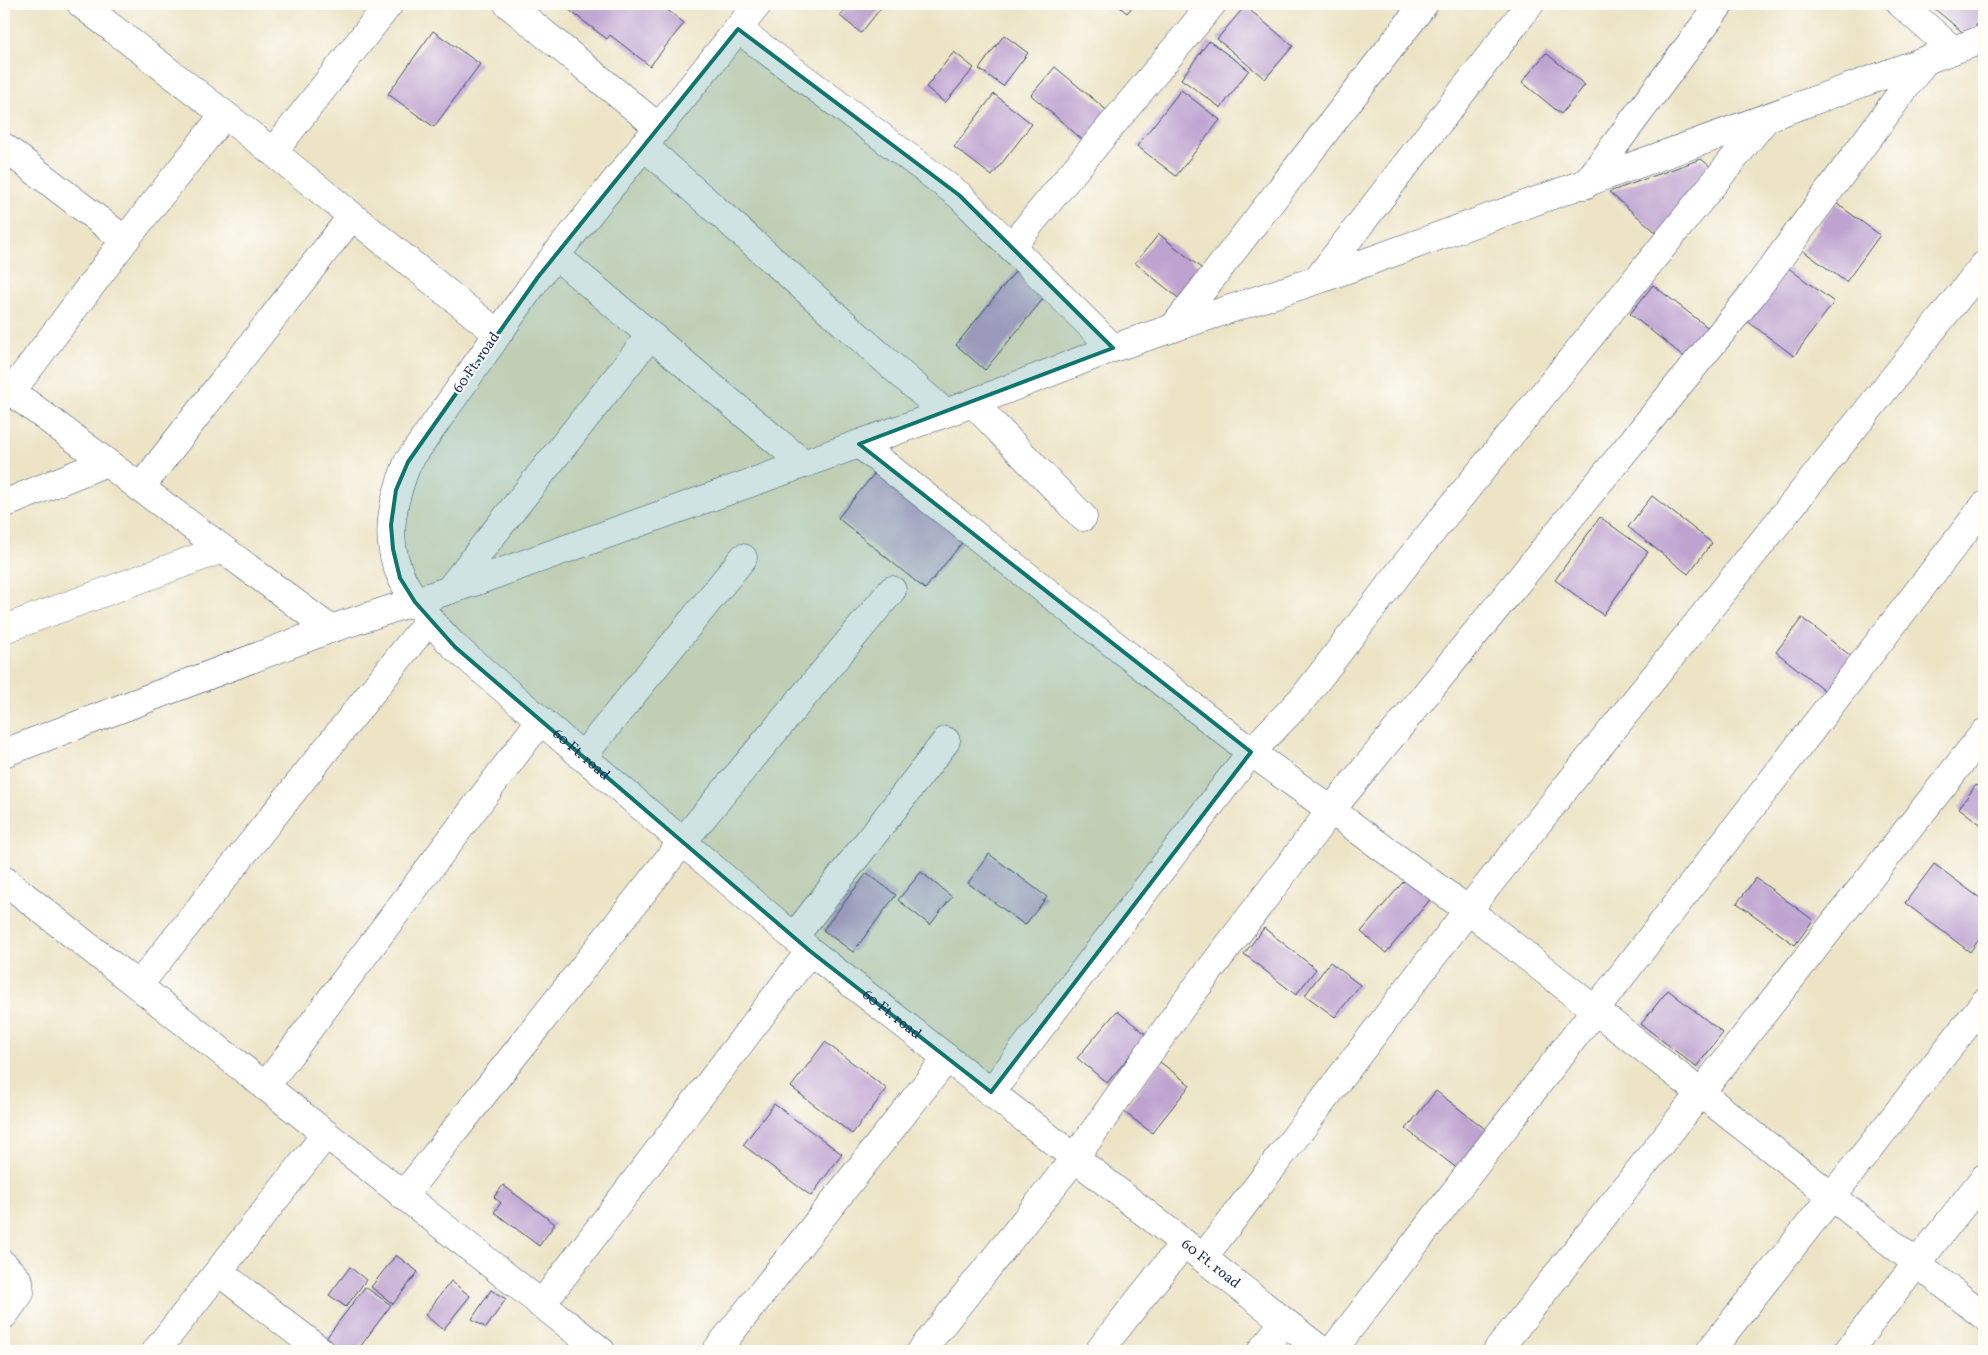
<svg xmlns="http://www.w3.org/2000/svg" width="1988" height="1355" viewBox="0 0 1988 1355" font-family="Vollkorn,serif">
<rect width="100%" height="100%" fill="#fdfcf7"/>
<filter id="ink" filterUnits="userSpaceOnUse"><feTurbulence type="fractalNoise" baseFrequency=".02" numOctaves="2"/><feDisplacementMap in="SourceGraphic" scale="10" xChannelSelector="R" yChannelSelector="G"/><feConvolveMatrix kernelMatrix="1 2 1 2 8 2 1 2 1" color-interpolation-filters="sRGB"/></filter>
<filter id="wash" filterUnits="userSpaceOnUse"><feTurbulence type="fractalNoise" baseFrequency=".0096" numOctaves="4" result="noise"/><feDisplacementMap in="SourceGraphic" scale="20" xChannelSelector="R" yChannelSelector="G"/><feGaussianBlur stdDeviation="1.12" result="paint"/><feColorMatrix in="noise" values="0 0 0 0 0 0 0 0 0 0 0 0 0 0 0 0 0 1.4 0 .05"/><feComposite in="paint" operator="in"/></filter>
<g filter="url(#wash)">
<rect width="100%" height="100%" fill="#ede4c6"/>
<g id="blocks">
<g fill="#bea3d0">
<polygon points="561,4 660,4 684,23 650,66 610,35 607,39"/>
<polygon points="850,4 884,4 861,33 840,16"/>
<polygon points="1116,4 1135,4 1127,13"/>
<polygon points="1939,4 1984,4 1984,16 1967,36 1935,9"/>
<polygon points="1245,6 1293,46 1265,79 1217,39"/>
<polygon points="433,31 480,64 434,127 388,94"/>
<polygon points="1004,35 1028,53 1003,86 979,69"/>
<polygon points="1209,41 1249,70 1221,108 1181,79"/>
<polygon points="954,52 974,68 945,103 926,87"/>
<polygon points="1546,53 1585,85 1561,114 1522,82"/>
<polygon points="1055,67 1110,113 1085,142 1031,95"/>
<polygon points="1181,90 1220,120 1176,176 1137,146"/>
<polygon points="994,94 1032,124 992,176 954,147"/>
<polygon points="1701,159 1720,174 1665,240 1609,192"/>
<polygon points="1836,203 1880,235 1846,282 1802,250"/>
<polygon points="1159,234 1206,272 1182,301 1135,263"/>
<polygon points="1787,267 1834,302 1794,356 1747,321"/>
<polygon points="1018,268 1048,293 985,370 956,345"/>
<polygon points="1653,285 1715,333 1692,363 1630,314"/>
<polygon points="878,469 965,539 925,589 838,518"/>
<polygon points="1652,496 1712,543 1688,574 1628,527"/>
<polygon points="1600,517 1648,552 1603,615 1555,580"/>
<polygon points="1802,618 1856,660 1829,694 1776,652"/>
<polygon points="1976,785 1984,791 1984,827 1959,808"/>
<polygon points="989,854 1047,897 1025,925 968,883"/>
<polygon points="1934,864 1984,901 1984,933 1970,952 1905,903"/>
<polygon points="921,872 952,897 930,925 898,900"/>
<polygon points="867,873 896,895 853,952 823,930"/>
<polygon points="1409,875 1433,896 1386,953 1361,932"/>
<polygon points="1756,878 1813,920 1795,945 1737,903"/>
<polygon points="1264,928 1316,969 1296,995 1244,954"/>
<polygon points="1330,962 1360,985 1335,1017 1305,995"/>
<polygon points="1668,990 1723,1033 1696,1067 1641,1024"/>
<polygon points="1117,1011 1147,1035 1107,1083 1077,1058"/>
<polygon points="825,1042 887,1089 852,1134 791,1087"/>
<polygon points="1160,1062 1190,1085 1152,1133 1123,1111"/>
<polygon points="1436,1091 1493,1135 1463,1173 1406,1129"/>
<polygon points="774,1104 842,1154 811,1196 743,1145"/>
<polygon points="503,1185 555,1224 539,1246 494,1212 501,1203 494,1197"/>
<polygon points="396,1255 418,1272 393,1304 371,1287"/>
<polygon points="350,1267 366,1280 346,1307 329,1295"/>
<polygon points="451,1281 470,1296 443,1330 425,1315"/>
<polygon points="365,1287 391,1305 357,1351 338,1351 324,1341"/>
<polygon points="491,1290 506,1299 486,1328 472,1319"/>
</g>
</g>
</g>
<g filter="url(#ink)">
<use href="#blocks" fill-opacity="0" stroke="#3a4a6e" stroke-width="1"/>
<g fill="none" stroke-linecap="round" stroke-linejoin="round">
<g stroke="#3a4a6e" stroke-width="29">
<g id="minor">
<polyline points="81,4 273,152 497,333"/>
<polyline points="508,4 657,126"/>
<path id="s1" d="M758,4l-220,273 -130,185c-35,85 -13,123 47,185l355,304 512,400"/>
<polyline points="1901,4 1953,50"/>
<polyline points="738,29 959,195 1113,348"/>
<polyline points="643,145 945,413"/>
<polyline points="4,147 125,240"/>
<polyline points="273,152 389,4"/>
<polyline points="1585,185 1720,4"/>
<polyline points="1011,247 1212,4"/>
<polyline points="555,255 804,464"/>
<polyline points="1317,280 1530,4"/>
<polyline points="1173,328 1424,4"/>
<polyline points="4,386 330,629"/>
<polyline points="11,392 125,240 224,115"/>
<polyline points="973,403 1083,517"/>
<polyline points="859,444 1251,752 1468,910 1984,1316"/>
<polyline points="140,488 352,216"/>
<polyline points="4,504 104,463"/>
<polyline points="449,590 650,336"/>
<polyline points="4,629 222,549"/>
<polyline points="4,753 330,629 471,583 962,407 1113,348 1317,280 1984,39"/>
<polyline points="582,757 743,558"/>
<polyline points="4,880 601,1351"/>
<polyline points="794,937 946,741"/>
<polyline points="138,986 429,620"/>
<polyline points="265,1087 540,721"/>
<polyline points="991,1092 1251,752 1304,697 1409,560 1765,120"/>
<polyline points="403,1196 683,841 892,590"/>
<polyline points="1203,1258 1468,910 1984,265"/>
<polyline points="4,1265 19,1281 20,1293 4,1315"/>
<polyline points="219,1272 321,1351"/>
<polyline points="541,1305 810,951"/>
<polyline points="156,1351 326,1134"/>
<polyline points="716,1351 947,1058"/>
<polyline points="921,1351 1075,1158 1181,1008 1332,809 1752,295 1925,61"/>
<polyline points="1099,1351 1184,1243"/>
<polyline points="1261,1351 1284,1322"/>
<polyline points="1332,1351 1984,506"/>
<polyline points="1497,1351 1984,733"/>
<polyline points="1710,1351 1984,1003"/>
<polyline points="1848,1351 1984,1178"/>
</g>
</g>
<use href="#minor" stroke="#fff" stroke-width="28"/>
</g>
</g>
<path fill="#0f766e" fill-opacity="0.2" stroke="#0f766e" stroke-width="4" stroke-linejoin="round" d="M738,29l221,166 154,153 -254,96 392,308 -260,340 -181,-141 -355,-304 -40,-45 -15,-24 -7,-29 -2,-24 5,-35 12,-28 130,-185z"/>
<g text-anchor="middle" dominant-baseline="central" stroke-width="4" stroke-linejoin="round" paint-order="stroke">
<g font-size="15" fill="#1b2f5e" stroke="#fdfcf7">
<text transform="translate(477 363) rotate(-55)">60 Ft. road</text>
<text stroke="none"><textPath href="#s1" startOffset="950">60 Ft. road</textPath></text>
<text stroke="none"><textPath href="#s1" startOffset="1355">60 Ft. road</textPath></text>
<text stroke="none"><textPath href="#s1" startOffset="1760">60 Ft. road</textPath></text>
</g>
</g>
<rect width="1988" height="1355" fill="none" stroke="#fdfcf7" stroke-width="20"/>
</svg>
